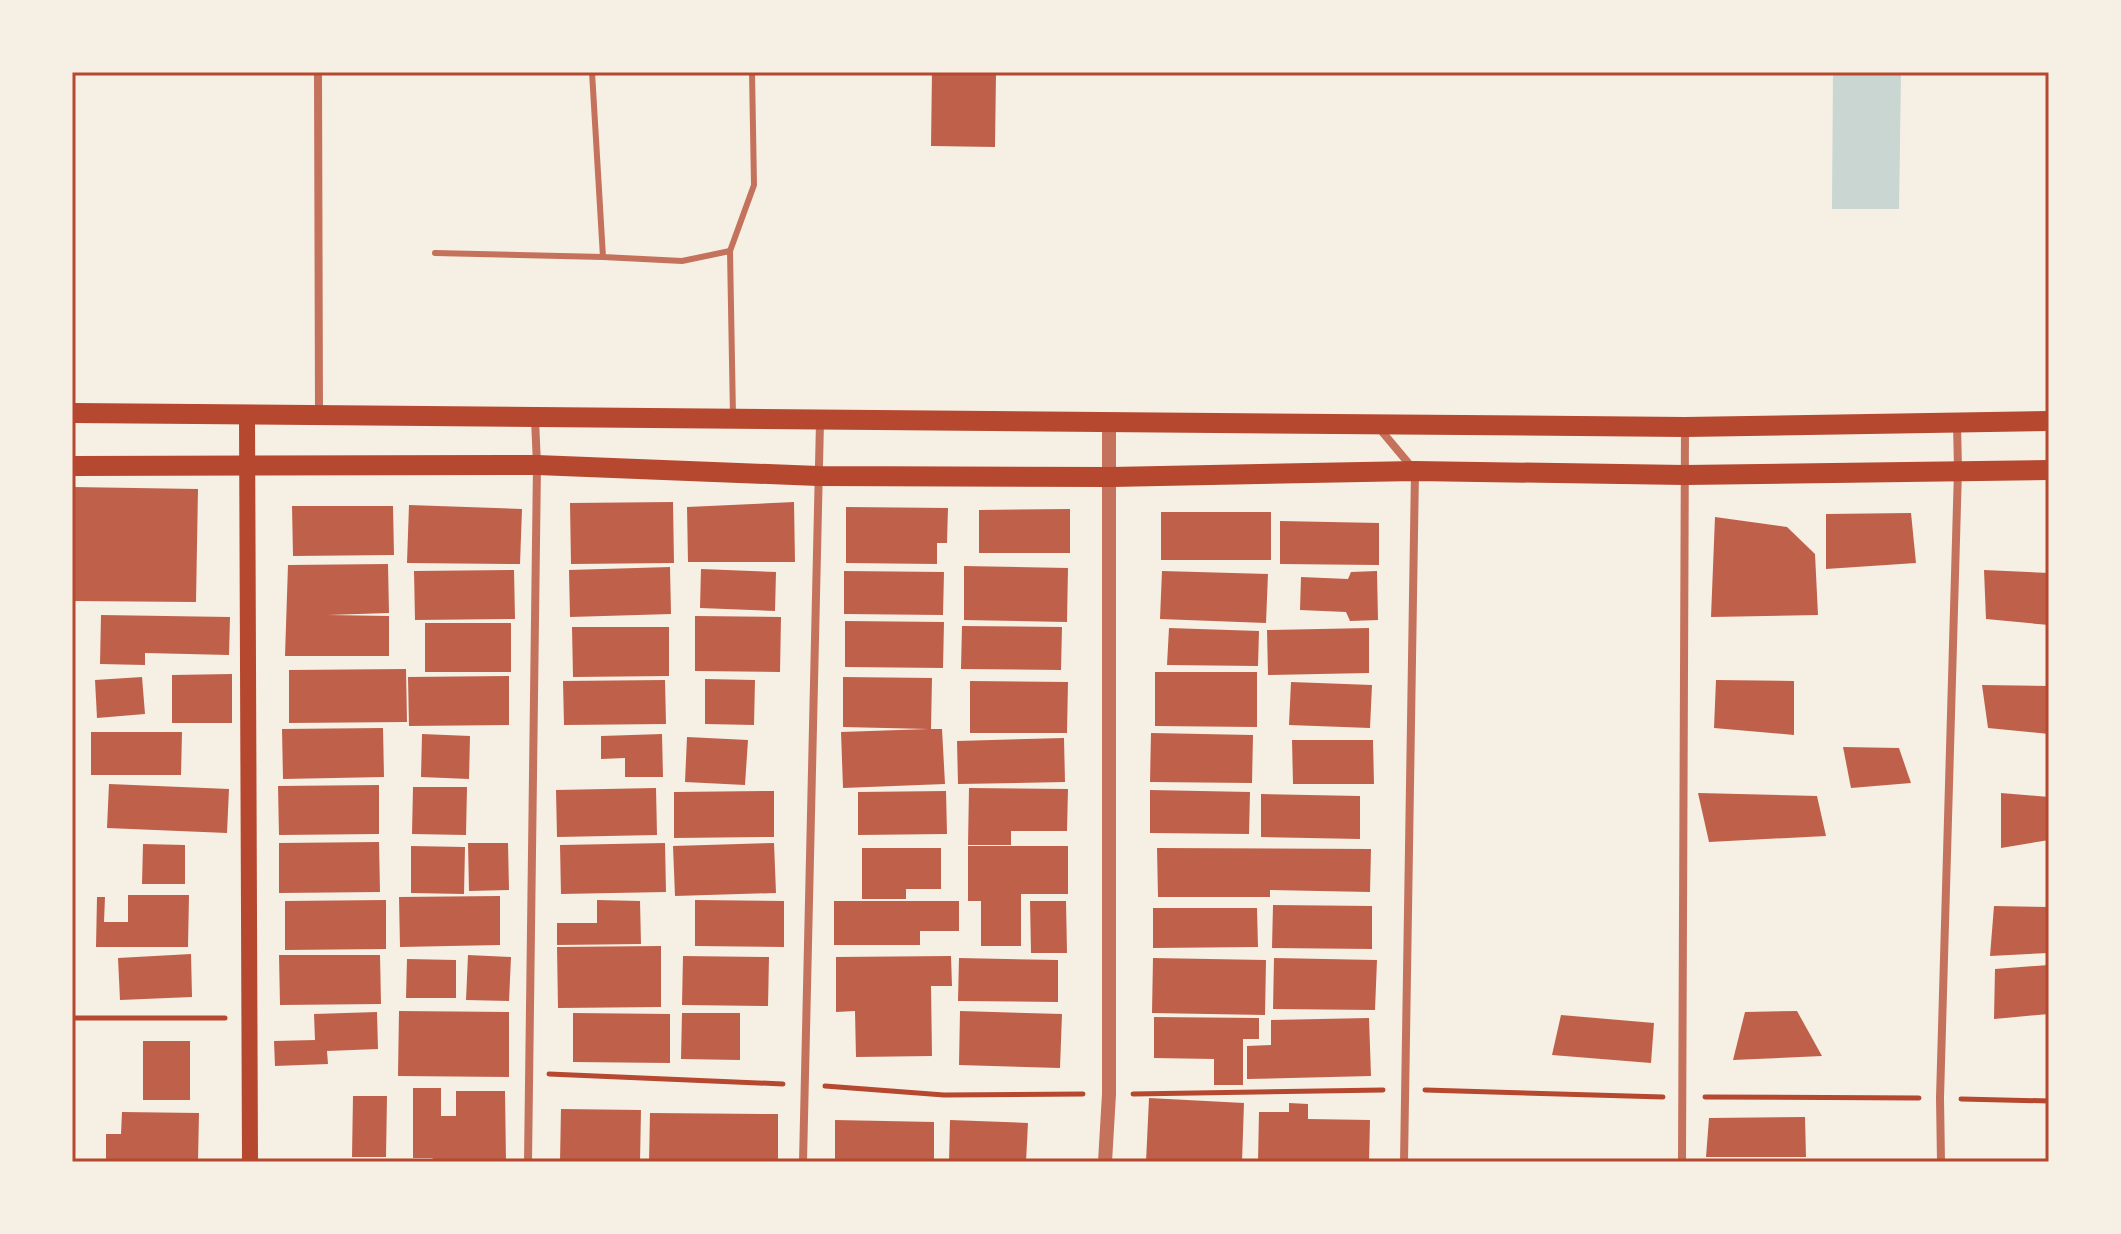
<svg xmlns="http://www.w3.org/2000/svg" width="2121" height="1234" viewBox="0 0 2121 1234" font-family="Inter,sans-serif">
<rect width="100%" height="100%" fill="#f6efe4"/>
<polygon fill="#c9d6d2" points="1833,72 1901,72 1899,209 1832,209"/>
<g fill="#bf614a">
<polygon points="932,72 996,72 995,147 931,146"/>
<polygon points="72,487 198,489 196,602 72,601"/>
<polygon points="673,502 674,563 571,564 570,503"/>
<polygon points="794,502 795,562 688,562 687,507"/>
<polygon points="409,505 522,509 520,564 407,563"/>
<polygon points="292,506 393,506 394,555 293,556"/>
<polygon points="846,507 948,508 947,543 937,543 937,564 846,563"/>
<polygon points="1070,509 1070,553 979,553 979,510"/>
<rect x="1161" y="512" width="110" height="48"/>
<polygon points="1911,513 1916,563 1826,569 1826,514"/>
<polygon points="1715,517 1787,527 1815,554 1818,615 1711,617"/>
<polygon points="1280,521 1379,523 1379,565 1280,564"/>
<polygon points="388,564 389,613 328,615 389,616 389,656 285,656 288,565"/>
<polygon points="964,566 1068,568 1067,622 964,620"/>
<polygon points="670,567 671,614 570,617 569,570"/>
<polygon points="701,569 776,572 775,611 700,608"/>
<polygon points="514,570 515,619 415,620 414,571"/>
<polygon points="1984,570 2049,573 2049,625 1986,619"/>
<polygon points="844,571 944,572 943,615 844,614"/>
<polygon points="1162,571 1268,574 1266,623 1160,619"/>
<polygon points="1377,571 1378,620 1350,621 1346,612 1300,610 1301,577 1348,579 1351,572"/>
<polygon points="101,615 230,617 229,655 145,653 145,665 100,664"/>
<polygon points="695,616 781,617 780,672 695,671"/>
<polygon points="845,621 944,622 943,668 845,667"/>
<rect x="425" y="623" width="86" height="49"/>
<polygon points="962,626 1062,627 1061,670 961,669"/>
<polygon points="572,627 669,627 669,676 573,677"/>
<polygon points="1169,628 1259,631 1258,666 1167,665"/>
<polygon points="1369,628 1369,673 1268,675 1267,630"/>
<polygon points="406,669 407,722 289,723 289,670"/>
<polygon points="1155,672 1257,672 1257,727 1155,726"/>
<polygon points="232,674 232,723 172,723 172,675"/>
<polygon points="509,676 509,725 409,726 408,677"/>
<polygon points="142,677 145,714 97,718 95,680"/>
<polygon points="843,677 932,678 931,729 942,729 945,784 843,788 841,732 928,729 843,727"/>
<polygon points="705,679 755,680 754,725 705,724"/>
<polygon points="665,680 666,724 564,725 563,681"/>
<polygon points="1716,680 1794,681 1794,735 1714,728"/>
<polygon points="970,681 1068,682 1067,733 970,733"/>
<polygon points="1291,682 1372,685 1370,728 1289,725"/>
<polygon points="1982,685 2049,686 2049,734 1988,728"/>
<polygon points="383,728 384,777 283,779 282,729"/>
<polygon points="91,732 182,732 181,775 91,775"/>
<polygon points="1151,733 1253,735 1252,783 1150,782"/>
<polygon points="422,734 470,736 469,779 421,777"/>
<polygon points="662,734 663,777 625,777 625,758 601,759 601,736"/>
<polygon points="687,737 748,740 745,785 685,782"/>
<polygon points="1064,738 1065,782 958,784 957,741"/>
<polygon points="1292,740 1373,740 1374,784 1293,784"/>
<polygon points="1843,747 1899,748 1911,783 1851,788"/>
<polygon points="109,784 229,789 227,833 107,828"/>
<polygon points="379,785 379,834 279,835 278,786"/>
<polygon points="413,787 467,787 466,835 412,834"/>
<polygon points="656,788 657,835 557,837 556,790"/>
<polygon points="969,788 1068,789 1067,831 1011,831 1011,845 968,845"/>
<polygon points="1150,790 1250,792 1249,834 1150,833"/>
<polygon points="774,791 774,837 674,838 674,792"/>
<polygon points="946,791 947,834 858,835 858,792"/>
<polygon points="1698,793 1817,796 1826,836 1709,842"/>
<polygon points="2001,793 2049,797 2049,840 2001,848"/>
<polygon points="1261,794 1360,796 1360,839 1261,837"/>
<polygon points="379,842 380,892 279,893 279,843"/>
<polygon points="468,843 508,843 509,890 469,891"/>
<polygon points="665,843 666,892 561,894 560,845"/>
<polygon points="774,843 776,893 675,896 673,846"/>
<polygon points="143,844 185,845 185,884 142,884"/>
<polygon points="411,846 465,847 464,894 411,893"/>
<polygon points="968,846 1068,846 1068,894 1021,894 1021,946 981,946 981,901 968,901"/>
<polygon points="862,848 941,848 941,889 906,889 906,899 862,899"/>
<polygon points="1157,848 1371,849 1370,892 1270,890 1270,897 1158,897"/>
<polygon points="128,895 189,895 188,947 96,947 97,897 105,897 104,922 128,922"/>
<polygon points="500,896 500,945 400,947 399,897"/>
<polygon points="386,900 386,949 285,950 285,901"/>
<polygon points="597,900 640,901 641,944 557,945 557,923 597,923"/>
<polygon points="695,900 784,901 784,947 695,946"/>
<polygon points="834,901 959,901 959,931 920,931 920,945 834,945"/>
<polygon points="1030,901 1066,901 1067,953 1031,953"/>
<polygon points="1273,905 1372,906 1372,949 1272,948"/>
<polygon points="1994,906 2049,907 2049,953 1990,956"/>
<polygon points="1153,908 1257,908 1258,947 1153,948"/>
<polygon points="661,946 661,1007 558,1008 557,947"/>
<polygon points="191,954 192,997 120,1000 118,958"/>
<polygon points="279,955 380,955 381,1004 280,1005"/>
<polygon points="468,955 511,957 509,1001 466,1000"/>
<polygon points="683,956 769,957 768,1006 682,1005"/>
<polygon points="951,956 952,986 931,986 932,1056 856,1057 855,1011 836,1012 836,957"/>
<polygon points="959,958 1058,960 1058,1002 958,1001"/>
<polygon points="1153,958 1266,960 1265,1015 1152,1013"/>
<polygon points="1274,958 1377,960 1375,1010 1273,1009"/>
<polygon points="407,959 456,960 456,998 406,998"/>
<polygon points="2049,965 2049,1014 1994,1019 1995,969"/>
<polygon points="399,1011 509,1012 509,1077 398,1076"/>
<polygon points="960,1011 1062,1014 1060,1068 959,1065"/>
<polygon points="1797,1011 1822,1056 1733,1060 1745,1012"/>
<polygon points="377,1012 378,1049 327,1051 328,1064 275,1066 274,1041 315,1040 314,1014"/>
<polygon points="573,1013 670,1014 670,1063 573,1062"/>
<polygon points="682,1013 740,1013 740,1060 681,1059"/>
<polygon points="1561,1015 1654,1023 1651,1063 1552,1055"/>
<polygon points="1154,1017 1259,1018 1259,1039 1243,1039 1243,1085 1214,1085 1214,1059 1154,1058"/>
<polygon points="1369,1018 1371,1076 1247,1079 1247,1046 1271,1045 1271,1020"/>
<rect x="143" y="1041" width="47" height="59"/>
<polygon points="413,1088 441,1088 441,1116 456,1116 456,1091 505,1091 506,1162 437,1162 432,1158 413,1158"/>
<polygon points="353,1096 387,1096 386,1157 352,1157"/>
<polygon points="1149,1098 1244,1103 1242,1162 1146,1162"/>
<polygon points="1289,1103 1308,1104 1308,1119 1370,1120 1369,1162 1258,1162 1259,1112 1289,1112"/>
<polygon points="561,1109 641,1110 640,1162 560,1162"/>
<polygon points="122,1112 199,1113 198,1161 106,1159 106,1134 121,1134"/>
<polygon points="650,1113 778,1114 778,1162 649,1162"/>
<polygon points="1805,1117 1806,1157 1706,1157 1709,1118"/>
<polygon points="835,1120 934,1122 934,1162 835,1162"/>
<polygon points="950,1120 1028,1123 1026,1162 949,1162"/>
</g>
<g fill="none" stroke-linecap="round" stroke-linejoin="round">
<g stroke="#b5482f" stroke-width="5">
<polyline points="72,1018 225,1018"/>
<polyline points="549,1074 783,1084"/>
<polyline points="825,1086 944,1095 1083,1094"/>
<polyline points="1425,1090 1663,1097"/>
<polyline points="1133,1094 1383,1090"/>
<polyline points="1705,1097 1919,1098"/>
<polyline points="1961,1099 2049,1101"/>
</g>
<g stroke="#c5725c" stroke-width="6">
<polyline points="592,72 603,257 682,261 730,251"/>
<polyline points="435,253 603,257"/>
<polyline points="733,416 730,251 754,185 752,72"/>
</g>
<g stroke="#c5725c" stroke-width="8">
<polyline points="318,72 319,416"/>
<polyline points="1379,428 1415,471 1404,1162"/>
<polyline points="528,1162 537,465 535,419"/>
<polyline points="803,1162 820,422"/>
<polyline points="1682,1162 1685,427"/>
<polyline points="1941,1162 1940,1098 1958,470 1957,423"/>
</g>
<polyline stroke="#c5725c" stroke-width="14" points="1105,1162 1109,1094 1109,422"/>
<polyline stroke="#b5482f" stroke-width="16" points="247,415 250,1162"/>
<g stroke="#b5482f" stroke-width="20">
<polyline points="72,413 1685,427 2049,421"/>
<polyline points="72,466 537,465 818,476 1111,477 1415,471 1685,475 2049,470"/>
</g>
</g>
<rect width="2121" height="1234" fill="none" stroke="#f6efe4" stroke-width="148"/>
<rect x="74" y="74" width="1973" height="1086" fill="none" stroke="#b5482f" stroke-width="3"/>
</svg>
